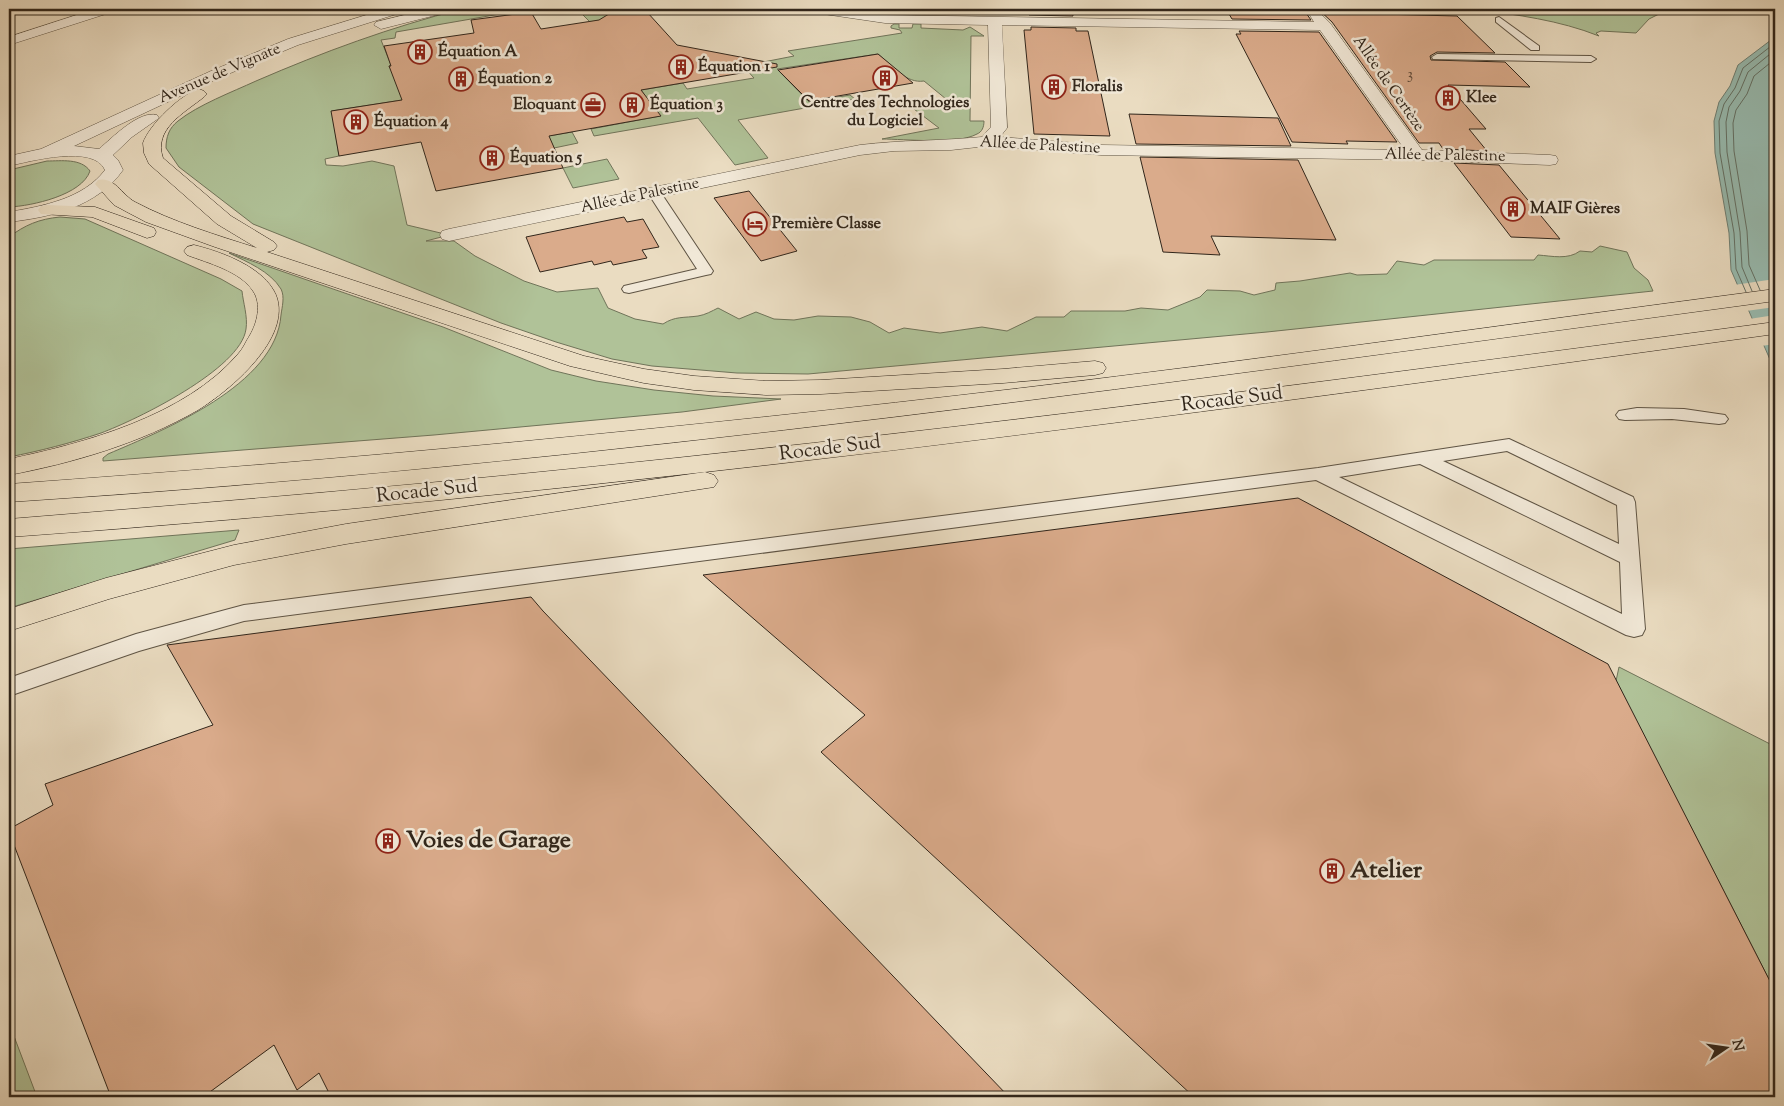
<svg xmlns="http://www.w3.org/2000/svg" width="1784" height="1106" viewBox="0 0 1784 1106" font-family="'Sorts Mill Goudy',serif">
<rect width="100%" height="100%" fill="#eadcc1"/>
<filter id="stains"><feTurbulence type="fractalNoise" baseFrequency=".004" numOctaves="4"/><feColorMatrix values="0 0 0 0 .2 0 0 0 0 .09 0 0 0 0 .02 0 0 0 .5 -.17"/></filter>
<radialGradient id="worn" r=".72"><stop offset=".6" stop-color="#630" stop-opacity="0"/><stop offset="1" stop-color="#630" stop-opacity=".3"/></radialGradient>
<g fill="#b0c298" stroke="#70745a">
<path d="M462,9h100l-62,5 -104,18 -1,6 -14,2 10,25 -2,1 1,2 57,25 -115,18 7,45 -14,3 1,6 17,1 29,-5 22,5 13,59 42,10 -23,6h28l21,15 49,25 33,11 41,-4 10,20 27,11 28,5c12,-8 21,-6 35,-8 7,-1 14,-5 20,-8l21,11 17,-7 18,7 20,1 24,-4 33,1 19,5 19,11 15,-5 36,5 42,-6 25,4 29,-14h28l7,-6h54l16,-3 27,2 32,-13 7,-7 33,1 14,4 21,-5 1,-7 24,-2 50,-8 7,2 30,-1 10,-13 27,4 10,-5h100l4,-5c14,1 30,5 42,-4l12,1 8,-6 27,6 7,16 14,12 5,11 -386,41 -459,42 -71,-1 -85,-7 -40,-7 -56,-17 -55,-19 -248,-99 -74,-57 -13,-19c0,-11 3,-20 12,-27 20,-16 54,-29 78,-40 67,-29 135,-54 206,-72z"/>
<polygon points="577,9 617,9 607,15 613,16 625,9 654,9 655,11 590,22"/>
<path d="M1475,9h194l-20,10 -13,14 -35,-2 -5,2 3,3c-40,-16 -82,-21 -124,-27z"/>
<path d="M894,24h5v4h13l1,-4h8v4l42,2 7,-3 14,9h-13l-1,85h14c0,6 -2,11 -7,13 -20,11 -72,5 -95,5l57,-11 -29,-22 36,-7 -22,-18c-18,3 -32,-16 -46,-27l-101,15 32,33 41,-7 5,4 -117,21 30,38 -33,7 -37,-47 -104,18 -3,-7 69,-13 -19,-26 42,-7 4,6 67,-11 -11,-12 51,-10 -6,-5 114,-18 -2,-3 -9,-2v-2z"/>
<polygon points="572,132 578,143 554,148 548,136"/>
<polygon points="607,159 619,179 573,188 563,168"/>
<path d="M47,161c14,0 34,-3 43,10 -8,24 -58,35 -81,36v-37z"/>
<path d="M60,217l25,2 136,60 21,12c1,11 6,26 4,38 -5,40 -110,91 -145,104 -30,10 -61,18 -92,24v-220c16,-12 30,-18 51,-20z"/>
<path d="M229,253l214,74 108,43 45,11 58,9 59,6 68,3 -99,13 -248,23 -331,26v-3l5,-4c56,-24 168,-69 173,-139 1,-8 4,-18 0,-26 -11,-18 -34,-27 -52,-36z"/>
<polygon points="239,530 235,540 9,608 9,549"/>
<polygon points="1619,667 1774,746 1775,991 1616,681"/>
<polygon points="9,1023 37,1097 9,1097"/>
</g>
<polygon fill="#98bcb1" stroke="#6f8075" points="1775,37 1775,371 1731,270 1729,233 1715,153 1714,121 1719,102 1730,86 1738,65"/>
<g fill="#eadcc1">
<polygon points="1775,279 1775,307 1746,311 1734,285"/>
<polygon points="1775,315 1775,344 1761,346 1749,319"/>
</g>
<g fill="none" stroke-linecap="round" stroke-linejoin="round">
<g stroke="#647166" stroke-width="1">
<polyline points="1760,290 1749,265 1747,231 1734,151 1733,123 1736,110 1747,94 1754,76 1775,59"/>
<polyline points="1752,291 1742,267 1740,232 1727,152 1726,122 1729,107 1740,91 1748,72 1775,50"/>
<polyline points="1746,292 1736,269 1734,233 1720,153 1719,121 1724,104 1735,88 1743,68 1775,43"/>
</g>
</g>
<g fill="#daab8b" stroke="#31261b">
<polygon points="617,9 647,12 677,45 777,64 777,67 641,90 661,116 549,136 563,168 436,191 421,142 339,156 331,111 402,100 389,66 391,66 384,46 474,33 471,20 531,12 541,29 599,20"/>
<polygon points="1028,9 1072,9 1073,16 1029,15"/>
<polygon points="1226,9 1307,9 1306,13 1311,20 1232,19"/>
<polygon points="1318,9 1374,9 1379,14 1457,16 1495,53 1437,52 1430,56 1431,60 1505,62 1530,87 1448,85 1486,129 1469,129 1487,151 1443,149 1439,143 1419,143 1332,22"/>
<polygon points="1031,27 1076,28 1076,31 1088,31 1110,136 1034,134 1024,30 1031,30"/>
<polygon points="1239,31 1319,32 1397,142 1346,141 1348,144 1292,142 1236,34 1241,34"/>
<polygon points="878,54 913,83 809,101 778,70"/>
<polygon points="1129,114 1278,118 1291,146 1136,144"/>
<polygon points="1140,157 1298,160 1336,240 1211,236 1220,255 1163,252"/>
<polygon points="1454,163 1499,165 1560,239 1511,237"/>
<polygon points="749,191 797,251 761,261 714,198"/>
<polygon points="624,217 627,222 643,219 659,247 642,250 647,258 613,265 611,261 594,265 592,261 540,272 526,237"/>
<polygon points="1298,498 1608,664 1775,991 1775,1097 1194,1097 821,752 865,715 703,575"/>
<polygon points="531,597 543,611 1009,1097 331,1097 319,1073 297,1090 274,1045 203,1097 111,1097 9,832 9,829 53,805 45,784 213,725 167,645"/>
</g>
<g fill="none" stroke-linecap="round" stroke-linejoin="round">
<g stroke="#5f5444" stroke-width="2">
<g id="service">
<polygon points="1499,17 1539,46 1539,50 1531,50 1496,22 1496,18"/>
<polygon points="1437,54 1591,56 1596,59 1591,62 1433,59 1432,57"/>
<polygon points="654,189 659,190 713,271 711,274 706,275 629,293 624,292 622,289 624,286 697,269 648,193"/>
<polygon points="1637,408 1684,409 1725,415 1728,419 1725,423 1719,424 1672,419 1625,420 1619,419 1616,415 1619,411"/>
<path d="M1509,439l124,58 2,5 10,127 -3,6 -8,2 -8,-2 -310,-155 -1072,141 -105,30 -130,45v-18l127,-44 108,-29 1074,-137zM1507,451l110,54 2,39 -176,-83zM1420,464l200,98 2,52 -283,-137z"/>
</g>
</g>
<g stroke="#5f5444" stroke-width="1">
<g id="minor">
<polygon points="95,9 113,9 112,12 9,45 9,37"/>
<path d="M811,9h31l43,6 429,7 -6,-10 1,-3h7l14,14 92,127 128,5 6,1 2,4 -2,4 -6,1 -133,-5 -316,-5 -114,-9 -36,4 -57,1 -34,4 -411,86 -7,-2 -2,-4 2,-4 7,-2 411,-84c41,-5 81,-4 122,-8l9,-10 -3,-102 -103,-2 -68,-10 -5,-1zM1002,25l318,5 85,120 -304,-5 -101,-8 7,-9z"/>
</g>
</g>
<g stroke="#5f5444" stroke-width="1">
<g id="tertiary">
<path d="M386,9h18l-1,3 -105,33 -77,32 -147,69 25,3c13,-11 40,-39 58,-34l2,3 -27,19 -19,18 5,5 5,10c-26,37 -72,47 -114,52v-10c34,-6 74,-13 96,-42 -11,-26 -74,-9 -96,-4v-10l32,-7 170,-78 77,-32z"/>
<polygon points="429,9 449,9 448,12 381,29 374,25 376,22"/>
</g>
</g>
<g stroke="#31261b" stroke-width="1">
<g id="trunk">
<path d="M199,89l5,2 3,3 -3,3c-20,16 -51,32 -41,61l68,58 43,26 3,4 -3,4 -7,2 317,104 60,13 50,7 72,5 55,-1 182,-11 92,-8 8,2 3,5 -3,5 -8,2 -92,8 -182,11 -55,1 -72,-5 -50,-7 -74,-17 -355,-119 -69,-25 -19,-10 -13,-7 -19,-21 3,-4c16,-4 24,15 37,22 38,20 81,33 122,46l-40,-24 -68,-60 -5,-11 -1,-10c6,-18 38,-49 56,-54z"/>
<polygon points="47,205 95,207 154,228 156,232 154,236 147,238 92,217 41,214 38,210 41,206"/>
<path d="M194,245c28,7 70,22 82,50 17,43 -47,96 -78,115 -57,33 -125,53 -189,65v-16c76,-16 176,-43 229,-105 5,-5 8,-13 12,-19 7,-12 12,-31 3,-44 -13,-20 -45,-28 -66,-36l-3,-4 3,-4z"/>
<path d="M1775,289v12c-587,79 -1174,163 -1766,201v-18c339,-24 676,-56 1013,-96 252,-30 502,-66 753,-99z"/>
<path d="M1775,322v12c-587,81 -1175,161 -1766,203v-18c223,-18 445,-37 667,-61 367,-39 733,-87 1099,-136z"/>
<polygon points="705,472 714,475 718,481 714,487 346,544 234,565 109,599 9,631 9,609 106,578 234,545 346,524"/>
</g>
</g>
<use href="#service" fill="#f1e8d7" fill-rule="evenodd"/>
<use href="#minor" fill="#f1e8d7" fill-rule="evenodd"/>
<use href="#tertiary" fill="#f1e8d7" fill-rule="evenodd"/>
<use href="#trunk" fill="#eadcc1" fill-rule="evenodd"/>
</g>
<defs>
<g id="building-ring" transform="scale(1.25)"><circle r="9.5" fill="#f1e8d7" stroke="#8f2418" stroke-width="1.5"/><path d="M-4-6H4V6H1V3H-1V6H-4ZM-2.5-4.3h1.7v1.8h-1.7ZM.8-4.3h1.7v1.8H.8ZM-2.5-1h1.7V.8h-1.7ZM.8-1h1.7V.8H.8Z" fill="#8f2418"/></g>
<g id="office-ring" transform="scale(1.25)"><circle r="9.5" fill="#f1e8d7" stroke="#8f2418" stroke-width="1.5"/><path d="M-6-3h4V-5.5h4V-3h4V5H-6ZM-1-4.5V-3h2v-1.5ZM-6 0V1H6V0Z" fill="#8f2418"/></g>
<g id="hotel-ring" transform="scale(1.25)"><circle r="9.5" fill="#f1e8d7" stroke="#8f2418" stroke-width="1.5"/><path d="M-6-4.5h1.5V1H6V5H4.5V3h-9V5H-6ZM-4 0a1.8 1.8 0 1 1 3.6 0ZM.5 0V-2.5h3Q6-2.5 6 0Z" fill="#8f2418"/></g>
</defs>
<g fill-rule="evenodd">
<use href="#building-ring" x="420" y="52"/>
<use href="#building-ring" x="681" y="67"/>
<use href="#building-ring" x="885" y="78"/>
<use href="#building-ring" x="461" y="79"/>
<use href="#building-ring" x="1054" y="87"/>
<use href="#building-ring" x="1448" y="98"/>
<use href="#office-ring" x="593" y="105"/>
<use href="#building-ring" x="632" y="105"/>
<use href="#building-ring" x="356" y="122"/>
<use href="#building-ring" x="492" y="158"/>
<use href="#building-ring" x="1513" y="209"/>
<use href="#hotel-ring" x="755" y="224"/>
<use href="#building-ring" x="388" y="841"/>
<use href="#building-ring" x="1332" y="871"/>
</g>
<g text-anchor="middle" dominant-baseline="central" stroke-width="5" stroke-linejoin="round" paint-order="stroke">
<g font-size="15" fill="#5b4737">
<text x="1410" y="75">3</text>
</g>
<g font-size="16" font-weight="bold" fill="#31261b" stroke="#f1e8d7" text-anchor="start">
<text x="438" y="52">Équation A</text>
<text x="698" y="67">Équation 1</text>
<text x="478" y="79">Équation 2</text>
<text x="1072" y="87">Floralis</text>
<text x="1466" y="98">Klee</text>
<text x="885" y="103" text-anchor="middle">Centre des Technologies<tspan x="885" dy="18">du Logiciel</tspan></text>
<text x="576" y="105" text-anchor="end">Eloquant</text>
<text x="650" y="105">Équation 3</text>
<text x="374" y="122">Équation 4</text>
<text x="510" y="158">Équation 5</text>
<text x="1530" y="209">MAIF Gières</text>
<text x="772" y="224">Première Classe</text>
</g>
<g font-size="16" fill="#31261b" stroke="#f1e8d7">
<text transform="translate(220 74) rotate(-23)">Avenue de Vignate</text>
<text transform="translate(1388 84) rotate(55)">Allée de Certèze</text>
<text transform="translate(1040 146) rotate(3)">Allée de Palestine</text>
<text transform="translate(1445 156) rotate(1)">Allée de Palestine</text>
<text transform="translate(640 196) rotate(-12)">Allée de Palestine</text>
</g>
<g font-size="20" fill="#31261b" stroke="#f1e8d7">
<text transform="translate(1232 400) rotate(-7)">Rocade Sud</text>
<text transform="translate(830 449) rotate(-7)">Rocade Sud</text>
<text transform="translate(427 492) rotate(-6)">Rocade Sud</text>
</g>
<g font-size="24" font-weight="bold" fill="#31261b" stroke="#f1e8d7" text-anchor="start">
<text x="406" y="841">Voies de Garage</text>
<text x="1350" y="871">Atelier</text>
</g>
</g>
<rect width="1784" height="1106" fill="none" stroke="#eadcc1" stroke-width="30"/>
<rect x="10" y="10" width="1764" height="1086" fill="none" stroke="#31261b" stroke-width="2.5"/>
<rect x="15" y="15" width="1754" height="1076" fill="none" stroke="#31261b"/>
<g transform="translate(1726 1048) rotate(77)" stroke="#f1e8d7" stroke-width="4" paint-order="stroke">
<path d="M0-4L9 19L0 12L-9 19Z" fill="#31261b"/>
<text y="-8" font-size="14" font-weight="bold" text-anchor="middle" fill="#31261b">N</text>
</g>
<rect width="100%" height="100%" filter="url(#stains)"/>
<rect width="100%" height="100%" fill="url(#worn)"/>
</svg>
